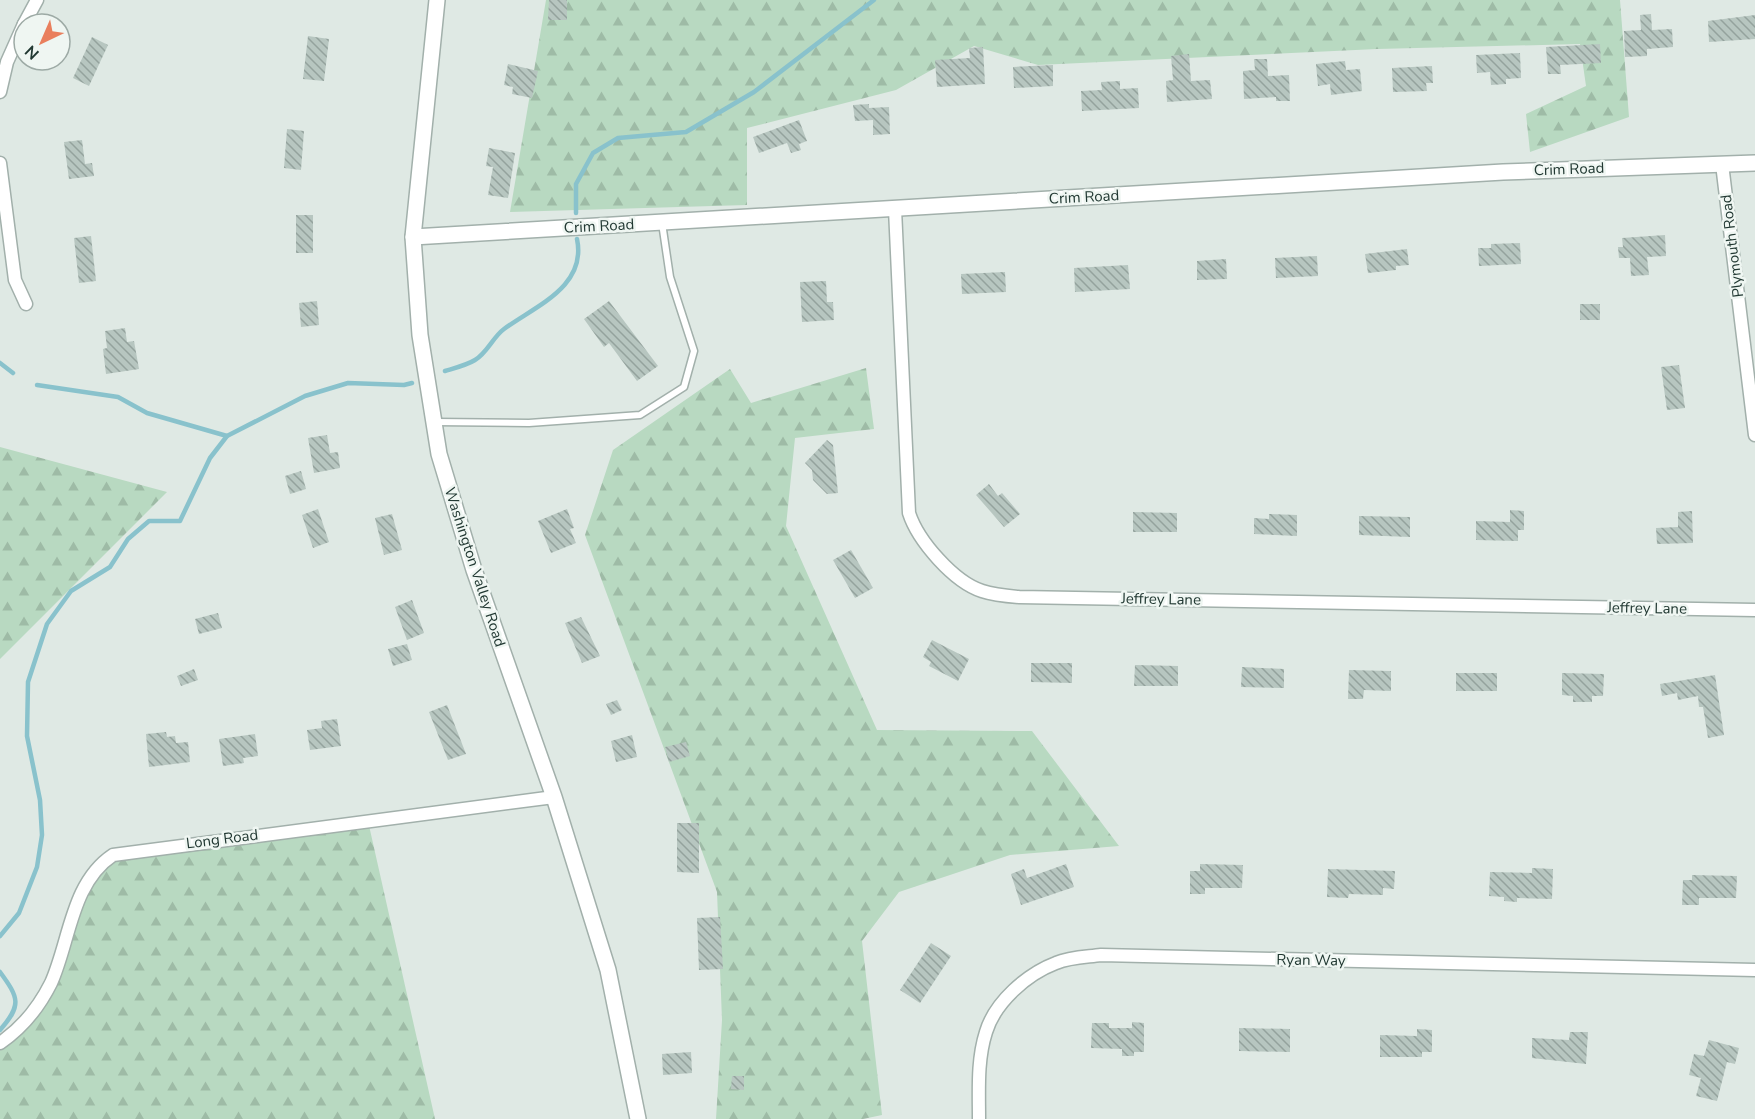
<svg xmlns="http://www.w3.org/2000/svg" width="1755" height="1119" viewBox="0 0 1755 1119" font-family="'Nunito Sans',sans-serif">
<defs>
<pattern id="forest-firs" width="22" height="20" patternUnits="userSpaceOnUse" patternTransform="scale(1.5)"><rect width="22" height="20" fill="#b8d9c1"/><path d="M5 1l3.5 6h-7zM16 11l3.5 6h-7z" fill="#9ebba6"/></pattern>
<pattern id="building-back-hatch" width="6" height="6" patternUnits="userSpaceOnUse" patternTransform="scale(1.5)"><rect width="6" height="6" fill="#b7c6c0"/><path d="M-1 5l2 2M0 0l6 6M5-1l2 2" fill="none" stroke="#94a29d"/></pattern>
</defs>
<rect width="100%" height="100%" fill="#dfe9e4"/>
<g fill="url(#forest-firs)">
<polygon points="546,0 1620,0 1629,117 1530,152 1526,114 1586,86 1580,44 1377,49 1038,65 974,46 896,90 747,128 747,205 510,212"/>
<polygon points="866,368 874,429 795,438 786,526 877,730 1032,731 1119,846 1010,855 899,892 862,941 882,1115 863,1119 716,1119 722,1020 717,892 585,535 613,450 730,369 751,403"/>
<polygon points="0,447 167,492 0,659"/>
<polygon points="368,821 435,1119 0,1119 0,1043 35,1011 75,909 113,855"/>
</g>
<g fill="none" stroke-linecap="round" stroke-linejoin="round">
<g stroke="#89c2cc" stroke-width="4.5">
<polyline points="576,213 576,184 593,153 618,138 686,132 754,92 874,0"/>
<polyline points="0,363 13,373"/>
<path d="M445,371c10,-3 22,-6 30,-11 12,-7 18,-23 29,-31 31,-23 83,-42 73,-90"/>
<polyline points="37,385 118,397 147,413 227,436"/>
<polyline points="0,936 19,913 37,867 42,835 40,800 27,736 28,682 47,624 71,591 110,567 128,539 149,521 180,521 210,458 227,436 305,396 348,383 404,385 412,383"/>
<path d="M0,972c19,26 22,33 0,58"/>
</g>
</g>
<g fill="url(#building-back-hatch)">
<polygon points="549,0 567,0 567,20 548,20"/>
<polygon points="1651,14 1652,30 1672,29 1673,47 1647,49 1647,56 1625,57 1624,31 1641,30 1640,15"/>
<polygon points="1755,15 1755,39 1709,42 1708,21"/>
<polygon points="308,36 329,39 324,81 303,79"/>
<polygon points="92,37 108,45 89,86 73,78"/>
<polygon points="1600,44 1601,63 1560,65 1561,74 1548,74 1546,47"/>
<polygon points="983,47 985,84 937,87 935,60 970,58 969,48"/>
<polygon points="1520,53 1521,78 1506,79 1506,84 1491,85 1490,72 1477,73 1476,55"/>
<polygon points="1189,54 1191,81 1210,80 1212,99 1167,102 1166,81 1173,80 1171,56"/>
<polygon points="1254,59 1267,59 1268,76 1289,75 1290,101 1276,101 1276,97 1244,99 1243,71 1255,70"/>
<polygon points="1345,61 1346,70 1360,69 1362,91 1331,95 1330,84 1318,86 1316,64"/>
<polygon points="508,64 538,71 532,98 512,94 513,87 504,85"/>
<polygon points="1053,65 1053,86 1014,88 1013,67"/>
<polygon points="1432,66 1433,83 1426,83 1427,91 1393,92 1392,68"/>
<polygon points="1120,81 1120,89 1138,88 1139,108 1082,111 1081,91 1102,90 1101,82"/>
<polygon points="869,104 869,108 889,107 890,134 873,135 873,120 855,121 853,105"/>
<polygon points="799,120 807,141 799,144 801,150 791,153 787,143 759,153 753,137"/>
<polygon points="287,129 304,131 301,170 284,168"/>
<polygon points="82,140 85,164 92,163 94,176 69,179 64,142"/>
<polygon points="489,148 515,153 508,198 488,195 493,167 486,166"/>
<rect x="296" y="215" width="17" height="38"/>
<polygon points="1665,235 1666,256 1647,257 1649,275 1631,276 1630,258 1619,258 1618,247 1623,247 1622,238"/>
<polygon points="91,236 96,281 79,283 74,238"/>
<polygon points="1520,243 1521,264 1479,266 1478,248 1491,248 1491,244"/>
<polygon points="1407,249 1409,265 1396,266 1396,270 1368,273 1365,254"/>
<polygon points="1317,256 1318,276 1276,278 1275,258"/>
<polygon points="1226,259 1227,279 1197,280 1197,261"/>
<polygon points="1128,265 1130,289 1075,292 1074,268"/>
<polygon points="1005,272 1006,292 962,294 961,274"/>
<polygon points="826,281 827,302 833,302 834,320 802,322 800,282"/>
<polygon points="317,301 319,325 301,327 299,303"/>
<polygon points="609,301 658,366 637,381 609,343 604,347 584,319"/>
<rect x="1580" y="304" width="20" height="16"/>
<polygon points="125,328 127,342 134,341 139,369 106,374 103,349 107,348 105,331"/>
<polygon points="1679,365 1685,408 1667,410 1661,367"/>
<polygon points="327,435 330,453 338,452 340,468 314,473 308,438"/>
<polygon points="827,440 833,445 838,493 827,494 813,480 812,470 805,463"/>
<polygon points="301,471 306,489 290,494 285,476"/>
<polygon points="989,484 998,496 1002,493 1020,514 1004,527 976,495"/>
<polygon points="318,509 329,542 313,548 302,515"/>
<polygon points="567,509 574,528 570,529 576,543 551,553 538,521"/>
<polygon points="1510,510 1524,511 1524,530 1518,530 1518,541 1476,540 1476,521 1510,522"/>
<polygon points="1692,511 1693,543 1657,544 1656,528 1678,527 1678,512"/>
<polygon points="1133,512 1177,513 1177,532 1133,532"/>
<polygon points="392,514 402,550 384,555 375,518"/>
<polygon points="1269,514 1297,515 1297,536 1254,534 1254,518 1269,519"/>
<polygon points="1359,516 1410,517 1410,537 1359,535"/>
<polygon points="851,550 873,588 855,598 833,560"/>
<polygon points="412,600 424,633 407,640 395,607"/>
<polygon points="218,613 222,628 199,634 195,619"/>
<polygon points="581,617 600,656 582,663 565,623"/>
<polygon points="932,640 969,659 958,681 929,666 931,662 923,657"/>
<polygon points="407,644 412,660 393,666 388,649"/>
<polygon points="1031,663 1072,663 1072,683 1031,682"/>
<polygon points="1135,665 1178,666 1178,686 1134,686"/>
<polygon points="1242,667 1284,669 1284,688 1241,687"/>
<polygon points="194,669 198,680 181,686 177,676"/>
<polygon points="1349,670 1391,671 1391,691 1364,690 1363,699 1348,699"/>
<rect x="1456" y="673" width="41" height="18"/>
<polygon points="1562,673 1604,674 1603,696 1592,696 1592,702 1573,702 1573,696 1562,695"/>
<polygon points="1715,675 1724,735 1708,738 1703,707 1699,707 1698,696 1678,700 1677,693 1662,696 1660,684"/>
<polygon points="617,700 622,710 611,715 606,704"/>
<polygon points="447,705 466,754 448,760 429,712"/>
<polygon points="337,719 341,746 310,750 307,730 322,728 321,721"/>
<polygon points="166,732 167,737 175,736 176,743 188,742 190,762 149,767 146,734"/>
<polygon points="255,734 258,756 243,758 244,763 223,766 219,739"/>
<polygon points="632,735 637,757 616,762 611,741"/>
<polygon points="686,742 690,756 669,762 665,747"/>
<polygon points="677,823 699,823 699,873 677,872"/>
<polygon points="1066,864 1074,887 1021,905 1011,874 1024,869 1027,878"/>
<polygon points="1200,864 1243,865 1242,888 1205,888 1205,894 1190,894 1190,871 1200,871"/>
<polygon points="1532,868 1553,869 1552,899 1517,898 1517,902 1504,901 1504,897 1489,896 1490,872 1532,873"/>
<polygon points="1328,869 1395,871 1394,889 1383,888 1383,895 1349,894 1348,898 1327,897"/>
<polygon points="1692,875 1737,876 1736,898 1699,898 1699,905 1682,905 1683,880 1692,880"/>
<polygon points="720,917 723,969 699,970 697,918"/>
<polygon points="931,943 951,956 920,1003 900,990"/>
<polygon points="1132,1022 1144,1023 1144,1052 1134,1052 1134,1056 1122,1056 1122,1049 1091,1048 1092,1023 1109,1023 1109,1028 1132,1028"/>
<polygon points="1239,1028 1290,1029 1290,1052 1239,1051"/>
<polygon points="1417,1029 1432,1030 1432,1052 1422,1052 1422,1057 1380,1057 1380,1035 1417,1036"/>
<polygon points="1570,1032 1588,1032 1586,1064 1532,1058 1532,1038 1569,1040"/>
<polygon points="1709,1040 1739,1048 1735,1064 1727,1062 1717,1101 1696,1096 1701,1078 1689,1075 1694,1054 1704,1056"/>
<polygon points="691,1052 692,1073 663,1075 662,1054"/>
<polygon points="732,1076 744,1076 744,1090 731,1089"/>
</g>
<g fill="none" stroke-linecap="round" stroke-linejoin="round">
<g stroke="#a2b0ab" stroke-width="9">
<polyline id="service" points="435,422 529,423 640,415 684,387 694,351 670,277 662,223"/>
</g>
<g stroke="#a2b0ab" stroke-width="15">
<g id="minor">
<polyline points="24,24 37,0"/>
<polyline points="0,92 7,62 24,24"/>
<polyline points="0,163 15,280 26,304"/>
<polyline points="1722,164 1755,435"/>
<path d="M895,209l14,304c9,28 45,69 73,78 12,4 24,5 37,6l736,13"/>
<path d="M0,1043c22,-15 39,-36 51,-60 19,-42 20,-100 62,-128l441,-58"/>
<path d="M979,1119c0,-29 -2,-59 7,-87 9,-30 41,-58 70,-69 14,-6 30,-6 45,-8l654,15"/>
</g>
</g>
<g stroke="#a2b0ab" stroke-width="18">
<g id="tertiary">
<polyline points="437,0 413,237 420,335 439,454 474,570 554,797 608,970 638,1119"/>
<polyline points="413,237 1503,172 1755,163"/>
</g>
</g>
<use href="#service" stroke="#fff" stroke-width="6"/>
<use href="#minor" stroke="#fff" stroke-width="12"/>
<use href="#tertiary" stroke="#fff" stroke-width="15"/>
</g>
<g text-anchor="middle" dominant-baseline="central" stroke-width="5" stroke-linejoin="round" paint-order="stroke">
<g font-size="15" fill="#213832" stroke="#eff6f2">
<text transform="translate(1569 169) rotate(-2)">Crim Road</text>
<text transform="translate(1084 197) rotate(-3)">Crim Road</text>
<text transform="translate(599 226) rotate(-3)">Crim Road</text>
<text transform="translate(1732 246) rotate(-97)">Plymouth Road</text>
<text transform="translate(475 567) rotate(72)">Washington Valley Road</text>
<text transform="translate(1161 599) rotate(1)">Jeffrey Lane</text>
<text transform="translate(1647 608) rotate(1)">Jeffrey Lane</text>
<text transform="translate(222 839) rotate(-7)">Long Road</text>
<text transform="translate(1311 960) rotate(1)">Ryan Way</text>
</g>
</g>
<g transform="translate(42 42) rotate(224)"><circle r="28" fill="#eff6f2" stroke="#9daaa5" stroke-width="1.5"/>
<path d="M0-4.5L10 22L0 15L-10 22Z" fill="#e97f5d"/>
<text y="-9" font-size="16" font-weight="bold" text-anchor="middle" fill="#213832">N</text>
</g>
</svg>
